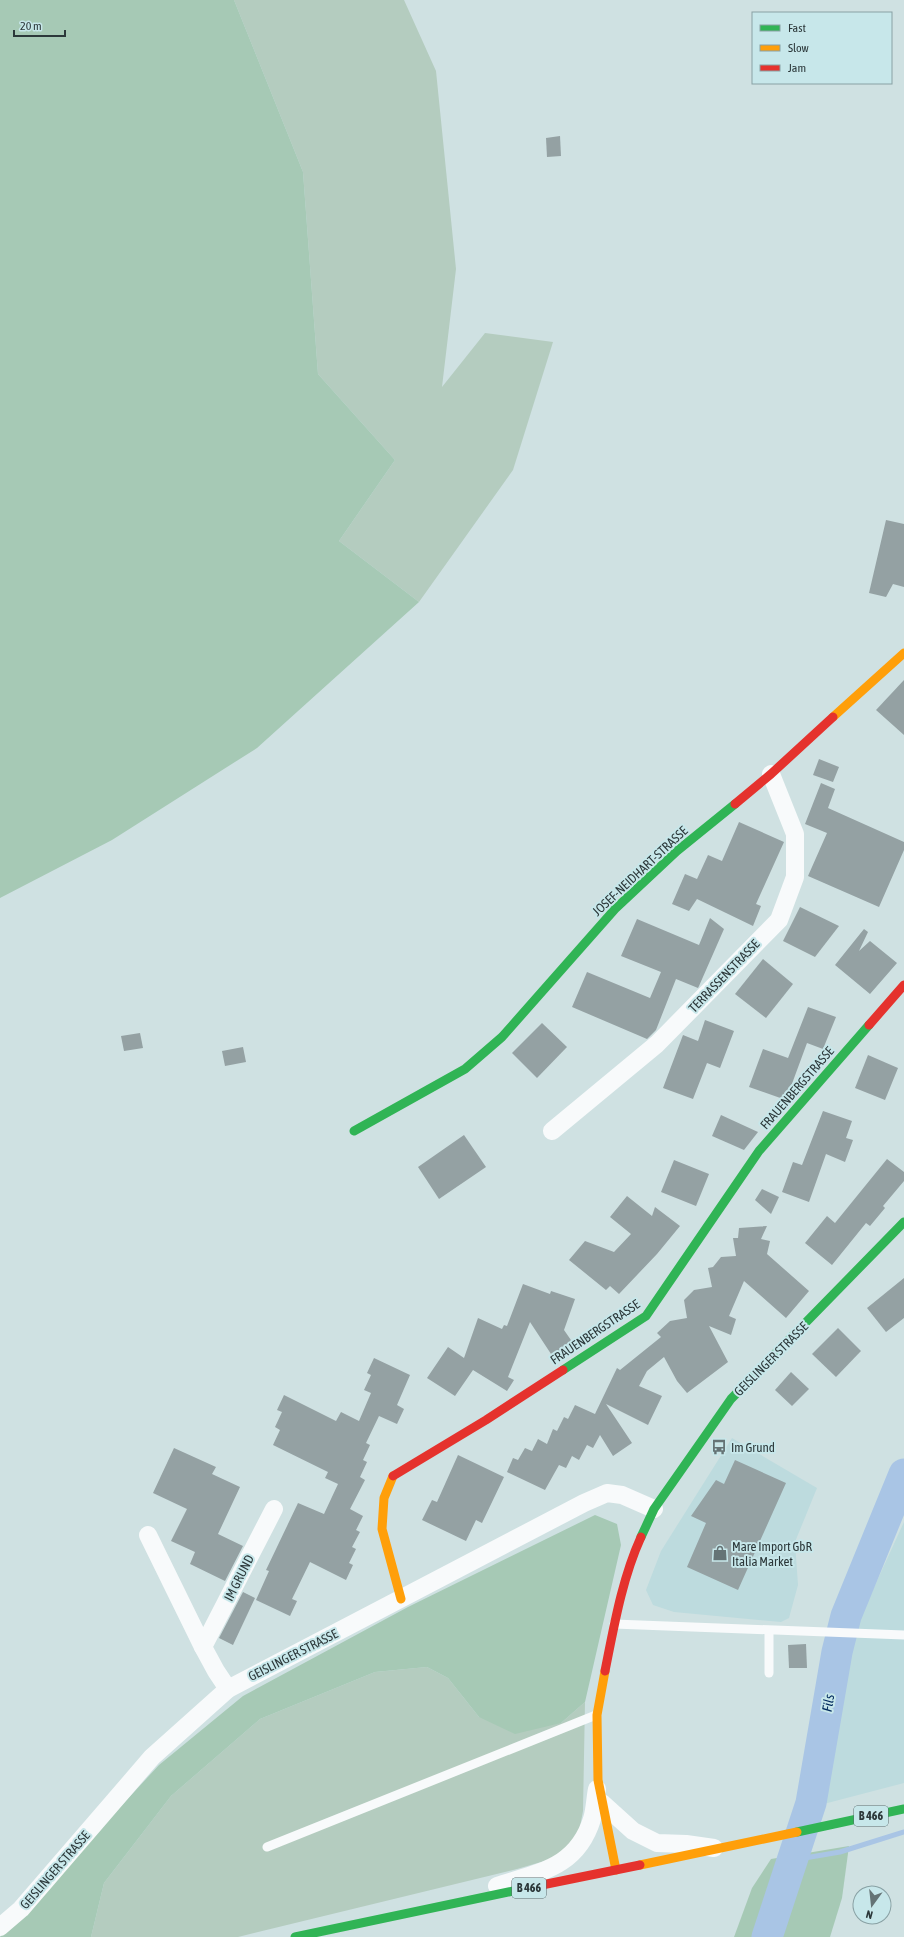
<svg xmlns="http://www.w3.org/2000/svg" width="904" height="1937" viewBox="0 0 904 1937" font-family="'Asap Condensed',sans-serif">
<rect width="100%" height="100%" fill="#cfe1e2"/>
<g fill="#bddbde">
<polygon points="732,1438 817,1488 795,1542 798,1585 789,1618 781,1622 674,1612 653,1605 646,1590 661,1551"/>
<polygon points="904,1522 904,1783 816,1806 849,1642"/>
</g>
<g fill="#b4ccbf">
<polygon points="234,0 404,0 436,71 456,269 442,387 485,333 553,342 513,470 419,602 339,541 395,460 318,374 303,172"/>
<polygon points="427,1667 448,1678 479,1717 561,1723 585,1702 583,1811 578,1837 558,1857 517,1869 238,1937 91,1937 104,1883 171,1796 260,1719 375,1672"/>
</g>
<g fill="#a6c9b5">
<polygon points="0,0 234,0 303,172 318,374 395,460 339,541 419,602 257,748 112,840 0,898"/>
<polygon points="595,1515 617,1524 621,1545 585,1702 561,1723 515,1734 479,1717 448,1678 427,1667 375,1672 260,1719 171,1796 104,1883 91,1937 0,1937 159,1765 243,1696 408,1607"/>
<polygon points="849,1846 842,1898 830,1937 734,1937 752,1888 771,1859"/>
</g>
<g fill="none" stroke-linecap="round" stroke-linejoin="round">
<polyline stroke="#a9c5e5" stroke-width="5" points="793,1860 840,1852 904,1832"/>
<polyline stroke="#a9c5e5" stroke-width="31" points="767,1937 811,1803 837,1652 846,1616 904,1474"/>
</g>
<g fill="#94a1a3">
<polygon points="560,136 561,156 547,157 546,138"/>
<polygon points="886,520 904,524 904,587 893,584 886,597 869,593"/>
<polygon points="904,680 904,735 876,710"/>
<polygon points="819,759 839,767 833,782 813,775"/>
<polygon points="821,783 835,789 828,808 904,842 904,850 879,907 808,876 827,833 805,824"/>
<polygon points="739,822 784,842 756,904 761,906 753,926 697,899 689,911 672,904 685,874 697,879 708,855 722,861"/>
<polygon points="800,907 839,926 815,957 783,941"/>
<polygon points="710,918 724,929 699,986 698,988 676,979 656,1030 647,1039 572,1007 587,972 650,998 661,972 621,956 637,919 699,945"/>
<polygon points="864,929 868,932 859,951 870,941 897,963 870,994 835,965"/>
<polygon points="763,959 793,984 766,1018 735,994"/>
<polygon points="808,1007 836,1017 823,1049 807,1043 786,1100 749,1087 763,1049 788,1058"/>
<polygon points="705,1020 734,1031 720,1068 707,1063 693,1099 663,1088 683,1035 698,1041"/>
<polygon points="542,1023 567,1047 537,1078 512,1053"/>
<polygon points="140,1033 143,1048 124,1051 121,1036"/>
<polygon points="243,1047 246,1062 225,1066 222,1051"/>
<polygon points="868,1055 898,1068 885,1100 855,1088"/>
<polygon points="823,1111 852,1121 846,1138 853,1140 845,1162 826,1154 809,1202 782,1192 793,1162 802,1165"/>
<polygon points="721,1115 758,1132 744,1150 712,1136"/>
<polygon points="464,1135 486,1167 439,1199 418,1167"/>
<polygon points="887,1159 904,1172 904,1181 883,1206 885,1208 870,1226 866,1223 832,1265 805,1243 827,1216 835,1223"/>
<polygon points="674,1160 709,1174 696,1206 661,1192"/>
<polygon points="762,1189 779,1197 771,1214 755,1200"/>
<polygon points="627,1196 652,1216 655,1207 680,1226 657,1254 619,1294 610,1286 606,1290 569,1260 585,1241 614,1252 631,1234 610,1217"/>
<polygon points="767,1226 761,1239 770,1241 767,1254 809,1291 786,1318 744,1281 729,1316 736,1319 731,1335 709,1326 728,1362 687,1393 677,1381 664,1357 647,1371 639,1386 662,1396 648,1425 606,1404 632,1443 613,1456 600,1435 593,1448 587,1445 579,1460 572,1456 566,1468 559,1465 545,1490 507,1472 513,1458 518,1460 525,1448 532,1451 538,1439 547,1444 553,1429 557,1431 564,1417 568,1419 575,1405 595,1414 617,1368 620,1370 661,1337 657,1333 670,1321 687,1318 684,1300 694,1290 712,1287 708,1268 713,1267 721,1257 736,1256 733,1238 738,1238 739,1228"/>
<polygon points="904,1278 904,1318 886,1332 867,1308"/>
<polygon points="523,1284 550,1294 551,1291 575,1299 564,1330 573,1343 553,1357 530,1322 508,1377 514,1380 507,1391 473,1370 455,1396 427,1378 448,1347 464,1358 478,1318 502,1329 504,1325 507,1326"/>
<polygon points="838,1328 861,1351 836,1377 812,1354"/>
<polygon points="374,1358 410,1375 397,1405 404,1409 397,1424 379,1416 366,1443 370,1445 363,1460 367,1462 360,1477 365,1480 350,1509 363,1516 356,1530 360,1532 352,1547 356,1549 349,1563 353,1565 346,1580 310,1562 292,1599 297,1601 290,1616 256,1600 269,1571 266,1570 298,1503 324,1514 338,1484 325,1478 328,1472 273,1445 280,1430 275,1427 282,1412 277,1410 284,1395 336,1421 341,1412 359,1421 371,1393 364,1390 371,1375 367,1373"/>
<polygon points="791,1372 809,1389 792,1406 775,1390"/>
<polygon points="174,1448 216,1467 212,1474 240,1487 218,1534 243,1546 225,1581 190,1564 195,1552 171,1541 187,1509 153,1493"/>
<polygon points="458,1455 504,1477 482,1523 476,1520 466,1541 422,1520 432,1500 437,1502"/>
<polygon points="735,1460 786,1483 738,1590 687,1567 706,1523 691,1516 716,1480 724,1484"/>
<polygon points="243,1592 255,1598 233,1645 219,1638"/>
<polygon points="806,1644 807,1668 789,1668 788,1645"/>
</g>
<g fill="none" stroke-linecap="round" stroke-linejoin="round">
<g stroke="#f8fafb" stroke-width="9">
<polyline points="614,1624 904,1635"/>
<polyline points="769,1631 769,1673"/>
<polyline points="267,1847 596,1715"/>
</g>
<g stroke="#f8fafb" stroke-width="18">
<polyline points="552,1131 657,1044 779,920 795,877 795,834 771,774"/>
<polyline points="148,1535 203,1647"/>
<polyline points="228,1689 216,1671 203,1647 274,1509"/>
<polyline points="602,1803 633,1831 657,1843 686,1844 714,1848"/>
<path d="M497,1886c42,-14 80,-18 95,-67 3,-9 3,-20 5,-30"/>
<polyline points="0,1927 21,1909 152,1757 228,1689 584,1503 607,1493 622,1495 654,1509"/>
</g>
<g stroke="#30b455" stroke-width="9">
<polyline points="354,1131 465,1069 502,1037 615,909 677,851 735,804"/>
<polyline points="563,1370 646,1316 759,1151 869,1025"/>
<polyline points="641,1537 654,1509 731,1399 904,1222"/>
<polyline points="797,1832 904,1809"/>
<polyline points="295,1937 532,1887"/>
</g>
<g stroke="#ff9f0a" stroke-width="9">
<polyline points="833,717 904,653"/>
<polyline points="393,1476 384,1498 382,1529 401,1599"/>
<polyline points="605,1671 597,1715 598,1780 616,1870"/>
<polyline points="640,1865 797,1832"/>
</g>
<g stroke="#e5322d" stroke-width="9">
<polyline points="735,804 771,774 833,717"/>
<polyline points="869,1025 904,985"/>
<polyline points="393,1476 486,1420 563,1370"/>
<path d="M605,1671c9,-45 17,-92 36,-134"/>
<polyline points="532,1887 640,1865"/>
</g>
</g>
<defs>
<g id="bus-bare" transform="scale(1.2)"><path d="M-5-6H5V4H4V6H2V4H-2V6H-4V4H-5ZM-3.5-4V0h7V-4ZM-3.5 1.2v1.5H-2V1.2ZM2 1.2v1.5H3.5V1.2Z" fill="#657375" stroke="#c7e7ea" stroke-width="2.5" paint-order="stroke"/></g>
<g id="shop-bare" transform="scale(1.2)"><path d="M-5-2.5h2.3a2.7 3.5 0 0 1 5.4 0H5L5.5 6h-11ZM-1.5-2.5h3a1.5 2.3 0 0 0-3 0Z" fill="#657375" stroke="#c7e7ea" stroke-width="2.5" paint-order="stroke"/></g>
</defs>
<g fill-rule="evenodd">
<use href="#bus-bare" x="719" y="1447"/>
<use href="#shop-bare" x="720" y="1553"/>
</g>
<g text-anchor="middle" dominant-baseline="central" stroke-width="4" stroke-linejoin="round" paint-order="stroke">
<g fill="#c7e7ea" stroke="#5a6c6f" stroke-width="1">
<rect x="854" y="1806" width="34" height="20" rx="3"/>
<rect x="512" y="1878" width="34" height="20" rx="3"/>
</g>
<g font-size="12" font-weight="bold" fill="#2c383a">
<text x="871" y="1816">B 466</text>
<text x="529" y="1888">B 466</text>
</g>
<g font-size="13" fill="#2c383a" stroke="#c7e7ea">
<text transform="translate(640 871) rotate(-43)">JOSEF-NEIDHART-STRASSE</text>
<text transform="translate(724 976) rotate(-46)">TERRASSENSTRASSE</text>
<text transform="translate(797 1088) rotate(-49)">FRAUENBERGSTRASSE</text>
<text transform="translate(595 1332) rotate(-34)">FRAUENBERGSTRASSE</text>
<text transform="translate(771 1359) rotate(-45)">GEISLINGER STRASSE</text>
<text transform="translate(239 1578) rotate(-63)">IM GRUND</text>
<text transform="translate(293 1655) rotate(-27)">GEISLINGER STRASSE</text>
<text transform="translate(55 1870) rotate(-49)">GEISLINGER STRASSE</text>
</g>
<g font-size="13" fill="#2c383a" stroke="#c7e7ea" text-anchor="start">
<text x="731" y="1447">Im Grund</text>
<text x="732" y="1546">Mare Import GbR<tspan x="732" dy="15">Italia Market</tspan></text>
</g>
<g font-size="14" font-style="italic" fill="#00295c" stroke="#c7e7ea">
<text transform="translate(828 1703) rotate(-80)">Fils</text>
</g>
</g>
<rect x="752" y="12" width="140" height="72" fill="#c7e7ea" stroke="#89a1a4"/>
<rect x="760" y="25" width="20" height="6" fill="#30b455" stroke="#89a1a4"/>
<text x="788" y="32" font-size="12" fill="#2c383a">Fast</text>
<rect x="760" y="45" width="20" height="6" fill="#ff9f0a" stroke="#89a1a4"/>
<text x="788" y="52" font-size="12" fill="#2c383a">Slow</text>
<rect x="760" y="65" width="20" height="6" fill="#e5322d" stroke="#89a1a4"/>
<text x="788" y="72" font-size="12" fill="#2c383a">Jam</text>
<g transform="translate(872 1905) rotate(195)"><circle r="19" fill="#c7e7ea" stroke="#89a1a4"/>
<path d="M0-3L7 15L0 10L-7 15Z" fill="#657375"/>
<text y="-6" font-size="11" font-weight="bold" text-anchor="middle" fill="#2c383a">N</text>
</g>
<path d="M14 30v6h51v-6" fill="none" stroke="#2c383a" stroke-width="2"/>
<text x="20" y="30" font-size="12" fill="#2c383a" stroke="#c7e7ea" stroke-width="3" paint-order="stroke">20 m</text>
</svg>
